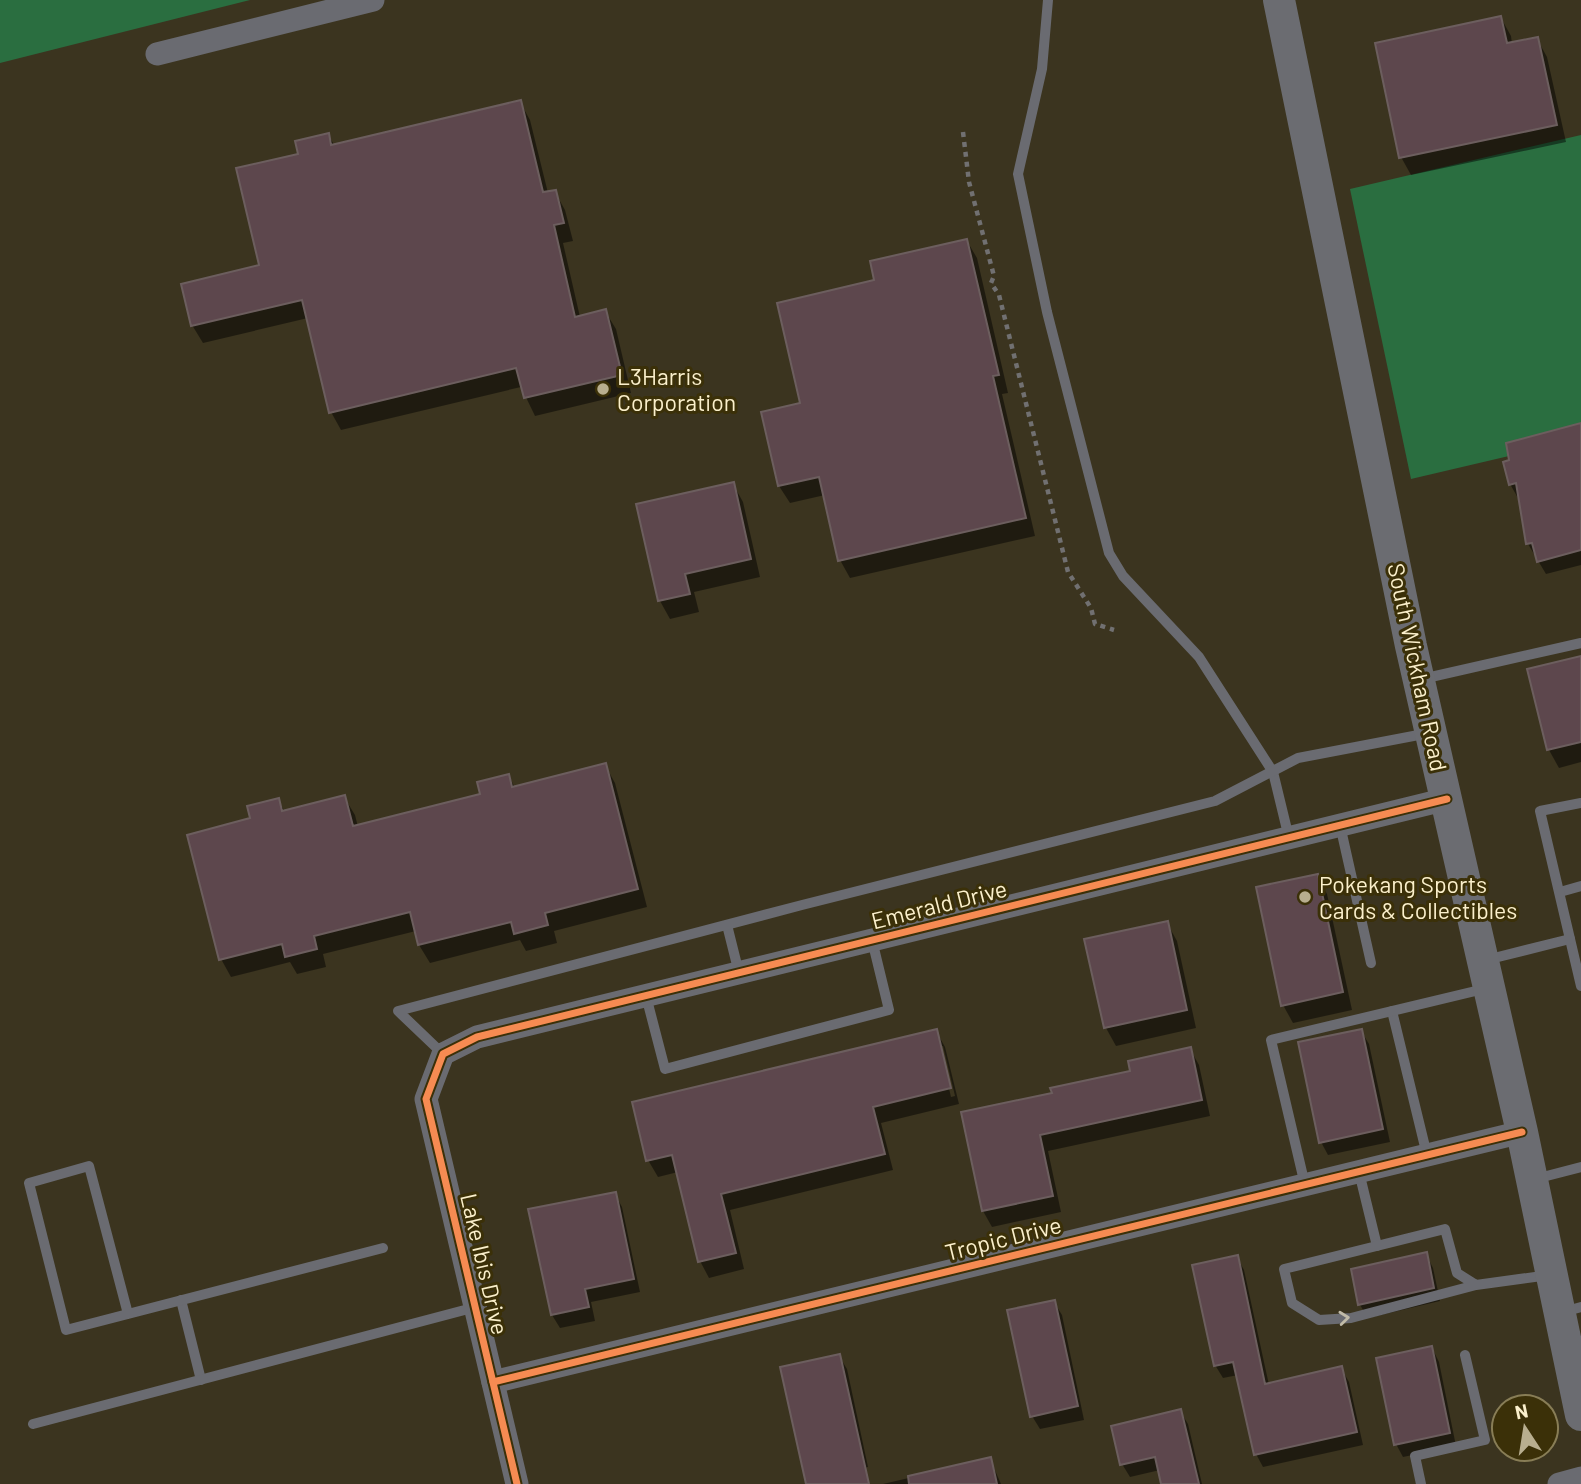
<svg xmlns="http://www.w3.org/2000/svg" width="1581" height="1484" viewBox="0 0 1581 1484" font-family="Barlow,sans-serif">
<rect width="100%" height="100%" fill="#3b341f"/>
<g fill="#2a6e40">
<polygon points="0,0 250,0 0,63"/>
<polygon points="1581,135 1581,439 1411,479 1350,189"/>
</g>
<g fill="#0007" fill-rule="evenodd">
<polygon points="1501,18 1511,36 1512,44 1537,39 1547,57 1566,142 1411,175 1401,157"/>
<polygon points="520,102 530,120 548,193 555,192 565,210 573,241 563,243 580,317 605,311 616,329 631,393 535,416 521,387 341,430 331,412 308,318 203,343 192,325 261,267 300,155 328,135 335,146"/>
<polygon points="967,241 977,258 1008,393 1002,394 1035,536 850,578 840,560 825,495 790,503 779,486 802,404"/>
<polygon points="1581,425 1581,565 1546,574 1528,544 1521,497 1518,498 1510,484"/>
<polygon points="733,484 743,502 760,577 694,592 699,612 670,619 660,601 638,505"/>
<polygon points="1581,657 1581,762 1559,768 1549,750 1529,670"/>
<polygon points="605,765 615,783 647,907 554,931 557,943 526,951 520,940 430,963 419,945 416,931 323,954 326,967 297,974 290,962 231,977 221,959 252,820 278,800 285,812 344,797 355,815 358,827 482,795 509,776 515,788"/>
<polygon points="1317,876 1327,894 1352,1010 1293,1023 1283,1005"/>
<polygon points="1167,923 1177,941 1196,1028 1116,1046 1106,1028 1086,941"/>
<path d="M936,1031l9,16 14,57 -78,19 12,47 -163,40 14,59 -35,9 -9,-17 -22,-89 -20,5 -10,-17zM939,1046h4l12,50 -4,1z"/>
<polygon points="1361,1031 1369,1044 1390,1142 1328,1155 1321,1142"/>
<polygon points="1190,1049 1199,1065 1210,1116 1048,1151 1061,1212 992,1227 983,1211 963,1114 1054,1094 1132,1072"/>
<polygon points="615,1194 622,1207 640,1292 591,1302 595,1321 560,1328 552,1315 530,1210"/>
<polygon points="1426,1254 1433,1268 1440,1301 1368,1318 1360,1305 1353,1270"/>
<polygon points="1237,1257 1244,1270 1269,1385 1341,1368 1349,1382 1363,1445 1263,1467 1256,1454 1238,1375 1223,1378 1215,1365"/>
<polygon points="1054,1302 1062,1315 1084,1420 1040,1429 1032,1416"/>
<polygon points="1432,1348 1439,1362 1456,1446 1403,1457 1396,1444"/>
<polygon points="839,1356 847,1369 868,1467 811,1480"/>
<polygon points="1180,1411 1188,1424 1202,1484 1163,1484 1160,1470 1130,1477 1122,1464"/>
<polygon points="990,1459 1001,1484 883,1484"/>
</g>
<g fill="#5d474d" stroke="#6c5e5e" stroke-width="2">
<polygon points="1501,16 1507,43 1538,37 1557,125 1399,158 1375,43"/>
<polygon points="521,100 543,192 556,190 564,223 554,225 575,317 606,309 622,375 524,398 516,368 329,413 302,300 191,326 181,284 259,265 236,168 298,154 295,141 329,133 331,145"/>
<polygon points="967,239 999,375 993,376 1026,518 838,561 819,477 778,486 761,412 800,403 777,303 874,280 870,261"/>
<polygon points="1581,423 1581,550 1537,562 1532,543 1526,544 1516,483 1509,485 1503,462 1509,460 1506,443"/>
<polygon points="734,482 751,559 685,574 690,594 658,601 636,504"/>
<polygon points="1581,656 1581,742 1547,750 1527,669"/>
<polygon points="606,763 638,889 545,913 548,925 514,934 511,922 418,945 410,912 314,936 317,949 285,957 282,944 219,960 187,835 250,818 247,806 279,798 282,811 345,795 353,826 480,794 477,782 509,774 512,787"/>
<polygon points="1318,874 1343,992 1281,1006 1256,887"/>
<polygon points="1168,921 1187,1010 1104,1028 1084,939"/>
<polygon points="937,1029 951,1088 873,1107 885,1154 721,1194 736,1253 698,1262 672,1155 646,1161 632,1102"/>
<polygon points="1362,1029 1383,1129 1319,1143 1298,1042"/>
<polygon points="1191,1047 1202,1100 1040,1135 1053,1196 982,1211 961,1112 1052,1093 1050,1088 1130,1071 1128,1061"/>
<polygon points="616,1192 634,1279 585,1289 589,1307 551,1315 528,1209"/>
<polygon points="1427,1252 1434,1288 1358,1305 1351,1269"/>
<polygon points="1238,1255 1265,1384 1342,1366 1357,1432 1254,1455 1233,1362 1214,1366 1192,1265"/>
<polygon points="1055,1300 1078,1406 1030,1417 1007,1310"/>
<polygon points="1432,1346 1450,1433 1394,1445 1376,1358"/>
<polygon points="840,1354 869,1484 806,1484 780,1367"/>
<polygon points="1181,1409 1199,1484 1161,1484 1155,1457 1120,1465 1111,1426"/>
<polygon points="991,1457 997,1484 909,1484 908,1476"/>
</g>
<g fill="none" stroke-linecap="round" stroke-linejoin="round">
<polyline stroke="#717071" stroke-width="4.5" stroke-dasharray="5 5" stroke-linecap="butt" points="963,132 969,182 994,276 991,283 999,295 1068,572 1091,608 1095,624 1114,630"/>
<g stroke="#6a6b71" stroke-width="10">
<polyline points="1048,0 1042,69 1018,174 1047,312 1109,553 1123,576 1199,657 1273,772 1289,838"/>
<polyline points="1422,679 1581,643"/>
<polyline points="1340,825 1371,963"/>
<polyline points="1560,892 1581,886"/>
<polyline points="727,925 739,973"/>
<polyline points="1570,939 1581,986"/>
<polyline points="1486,960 1570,939 1540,811 1581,803"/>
<polyline points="646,996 665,1069 889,1010 872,940"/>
<polyline points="1392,1011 1427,1155"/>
<polyline points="443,1054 398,1011 802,905 1215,801 1298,758 1429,733"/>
<polyline points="1359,1172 1377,1246"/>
<polyline points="1535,1179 1581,1167"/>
<polyline points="1305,1185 1271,1040 1488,988"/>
<polyline points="1476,1285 1351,1318 1319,1320 1292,1303 1284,1269 1445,1229 1457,1273 1476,1285 1549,1275"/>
<polyline points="181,1300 201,1380"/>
<polyline points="1563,1312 1581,1307"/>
<polyline points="128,1314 89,1166 29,1183 66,1330 383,1248"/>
<polyline points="33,1424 476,1307"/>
<polyline points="1421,1484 1415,1456 1485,1440 1465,1355"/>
</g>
<g stroke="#6a6b71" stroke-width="23">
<polyline points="157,54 373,0"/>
<polyline points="493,1382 1522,1132"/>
<polyline points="517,1484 426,1099 443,1054 477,1037 1447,799"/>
<polyline points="1559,1484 1581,1478"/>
</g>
<polyline stroke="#6b6c71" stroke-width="32" points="1279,0 1411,646 1522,1132 1581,1415"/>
<g stroke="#3b3008" stroke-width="11">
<g id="cycleway">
<polyline points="493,1382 1522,1132"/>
<polyline points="517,1484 426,1099 443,1054 477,1037 1447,799"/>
</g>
</g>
<use href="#cycleway" stroke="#f68b52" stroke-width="7"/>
</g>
<defs><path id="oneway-chevron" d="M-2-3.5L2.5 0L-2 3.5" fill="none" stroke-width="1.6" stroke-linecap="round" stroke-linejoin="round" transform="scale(1.75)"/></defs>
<use stroke="#c1bba8" href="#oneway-chevron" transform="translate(1344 1318) rotate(-6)"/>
<g fill="#b8ae8f" stroke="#3b3008" stroke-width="2.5">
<circle cx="603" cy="389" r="7"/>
<circle cx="1305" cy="897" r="7"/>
</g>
<g text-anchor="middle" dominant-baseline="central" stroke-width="6" stroke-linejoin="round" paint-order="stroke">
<g font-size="23" fill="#fbf0cc" stroke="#3b3008" text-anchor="start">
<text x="617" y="376">L3Harris<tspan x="617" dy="26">Corporation</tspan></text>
<text x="1319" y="884">Pokekang Sports<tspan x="1319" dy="26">Cards &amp; Collectibles</tspan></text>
</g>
<g font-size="23" fill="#fbf0cc" stroke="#3b3008">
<text transform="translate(1418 667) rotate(78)">South Wickham Road</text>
<text transform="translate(939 904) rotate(-14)">Emerald Drive</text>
<text transform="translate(1003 1238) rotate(-14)">Tropic Drive</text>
<text transform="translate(485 1264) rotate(77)">Lake Ibis Drive</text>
</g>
</g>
<g transform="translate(1525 1428) rotate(348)"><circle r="33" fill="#3b3008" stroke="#887d56" stroke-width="2"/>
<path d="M0-5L12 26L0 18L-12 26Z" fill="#b8ae8f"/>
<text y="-10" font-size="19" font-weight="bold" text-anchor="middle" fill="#fbf0cc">N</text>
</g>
</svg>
